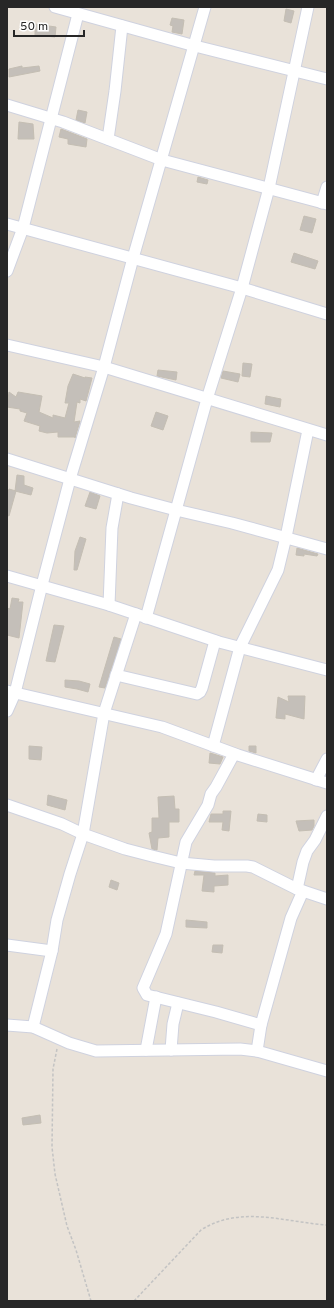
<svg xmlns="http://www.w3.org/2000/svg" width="334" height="1308" viewBox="0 0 334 1308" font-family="Overpass,sans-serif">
<rect width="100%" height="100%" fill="#e9e2d9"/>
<g fill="#c4bfb9" stroke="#c4beb3">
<polygon points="286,9 294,11 291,23 284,21"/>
<polygon points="172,18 184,20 182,34 172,32 173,26 170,25"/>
<polygon points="35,24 56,27 55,37 35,35"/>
<polygon points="22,66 22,68 39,66 40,71 9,77 9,69"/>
<polygon points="78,110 87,112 85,123 76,120"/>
<polygon points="19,122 33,124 34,139 18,139"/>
<polygon points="61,129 87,139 86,147 68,144 68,139 59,137"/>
<polygon points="198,177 208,180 207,184 197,182"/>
<polygon points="304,216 316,219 312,233 300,230"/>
<polygon points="294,253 318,261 315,269 291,262"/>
<polygon points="243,363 252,364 250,377 242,376"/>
<polygon points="158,370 177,372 176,380 157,376"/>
<polygon points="223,371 240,374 238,382 221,378"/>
<polygon points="73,374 85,378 85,377 92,378 86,401 80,399 80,403 77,402 74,422 80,421 75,438 75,437 58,437 58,432 47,433 39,431 40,426 24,421 27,413 20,411 20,409 7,407 9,392 16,397 18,392 42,396 39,412 53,418 53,415 65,418 69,403 65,403 68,386"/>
<polygon points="266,396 281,399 280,407 265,404"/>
<polygon points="156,412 168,416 163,430 151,426"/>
<polygon points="251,432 272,433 270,442 251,442"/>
<polygon points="17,475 24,476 24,485 33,488 31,495 15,491"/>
<polygon points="9,489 16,491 9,516 7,515 7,495"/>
<polygon points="90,492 100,496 96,509 85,506"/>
<polygon points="80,537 86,539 77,570 74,570 75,551"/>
<polygon points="297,548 318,554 317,556 304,554 304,556 296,555"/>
<polygon points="12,598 19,599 18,602 23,602 19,638 7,635 7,608 10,609"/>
<polygon points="54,625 64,626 55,662 46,661"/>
<polygon points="114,637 121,639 105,688 99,687"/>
<polygon points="65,680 79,681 90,684 88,692 77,689 65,687"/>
<polygon points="288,696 305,696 304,719 285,714 285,719 276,718 278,697 289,702"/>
<polygon points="29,746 42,747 41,760 29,759"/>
<polygon points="249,746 256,746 256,753 249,751"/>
<polygon points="210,753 223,757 220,764 209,763"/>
<polygon points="48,795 67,800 65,810 47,805"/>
<polygon points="174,796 175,809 179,809 179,822 169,822 169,837 158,838 157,850 152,849 149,833 152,832 152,818 159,818 158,797"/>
<polygon points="223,811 231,811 229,831 222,830 223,822 209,822 211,814 223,814"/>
<polygon points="258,814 267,815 267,822 257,821"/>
<polygon points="314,820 314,826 312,830 299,831 296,821"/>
<polygon points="195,871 215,873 215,876 228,875 228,885 214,886 214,892 202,891 204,875 194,875"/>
<polygon points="111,880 119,883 117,890 109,887"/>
<polygon points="186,920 207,922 207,928 186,927"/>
<polygon points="213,945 223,945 222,953 212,952"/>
<polygon points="40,1115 41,1123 23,1125 22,1118"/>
</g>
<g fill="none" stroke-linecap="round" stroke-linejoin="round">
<g stroke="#cfd2df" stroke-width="13">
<g id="street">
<polyline points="55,7 195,46 327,79"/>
<polyline points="7,105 63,122 162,160 327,204"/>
<polyline points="108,139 115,91 122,26"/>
<polyline points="322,203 327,187"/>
<polyline points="7,224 242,288 327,314"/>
<polyline points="7,271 23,228 78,14"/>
<polyline points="7,345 104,367 327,435"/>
<polyline points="7,459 131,498 176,510 232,523 327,549"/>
<polyline points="7,576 109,605 219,642 327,670"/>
<polyline points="109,605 112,528 118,494"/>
<polyline points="146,618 207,399 242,288 269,188 308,7"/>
<polyline points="116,675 197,694 200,692 202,688 215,641"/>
<polyline points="7,691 162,727 238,755 327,783"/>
<polyline points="7,711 15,693 42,585 70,479 104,367 133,258 205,7"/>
<polyline points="213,746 240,647 278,570 286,537 308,430"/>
<polyline points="234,754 216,787 211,794 208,805 186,842 166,934 143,988 147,995 216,1012 261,1025"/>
<polyline points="316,780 327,759"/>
<polyline points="7,805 62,824 83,834 125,849 152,856 181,863 214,866 247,866 253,867 297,889 327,899"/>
<polyline points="297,889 303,862 307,851 315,840 327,816"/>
<polyline points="7,945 52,951"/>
<polyline points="7,1025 33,1027 69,1043 96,1051 240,1049 257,1051 327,1071"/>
<polyline points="33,1027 52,951 57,920 70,874 83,834 104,713 136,614"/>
<polyline points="146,1050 156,997"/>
<polyline points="171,1050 173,1024 178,1003"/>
<polyline points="257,1051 261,1025 291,918 303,891"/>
</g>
</g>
<g stroke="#c3c3c3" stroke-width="1.5" stroke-dasharray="3 2" stroke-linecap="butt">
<polyline points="57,1049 53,1069 52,1147 55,1174 67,1226 76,1250 91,1301"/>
<path d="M134,1301l67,-71c39,-25 83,-8 126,-5"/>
</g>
<use href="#street" stroke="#fff" stroke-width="11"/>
</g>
<rect width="334" height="1308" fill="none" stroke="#272727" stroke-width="16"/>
<path d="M14 30v6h70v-6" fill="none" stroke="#272727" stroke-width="2"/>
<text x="20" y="30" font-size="12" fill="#272727" stroke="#ffffff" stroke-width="3" paint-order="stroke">50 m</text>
</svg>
